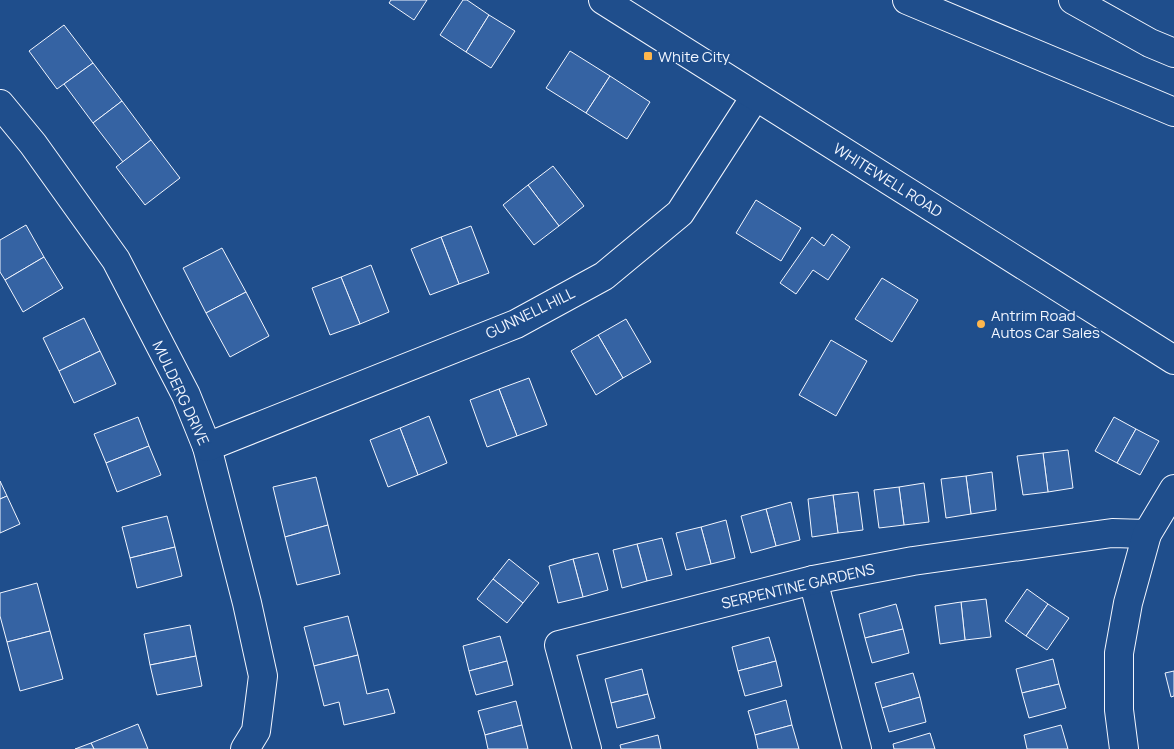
<svg xmlns="http://www.w3.org/2000/svg" width="1174" height="749" viewBox="0 0 1174 749" font-family="Manrope,sans-serif">
<rect width="100%" height="100%" fill="#1f4e8c"/>
<g fill="#3563a3" stroke="#f2f6ff">
<polygon points="391,0 427,0 414,20 389,3"/>
<polygon points="463,0 467,0 489,15 466,52 440,35"/>
<polygon points="489,15 515,31 491,68 466,52"/>
<polygon points="64,25 93,63 57,89 29,51"/>
<polygon points="570,51 610,76 586,113 546,88"/>
<polygon points="93,63 122,101 93,123 64,84"/>
<polygon points="610,76 650,102 627,139 586,113"/>
<polygon points="122,101 151,140 123,162 93,123"/>
<polygon points="151,140 180,178 145,205 116,167"/>
<polygon points="553,166 584,206 559,226 528,185"/>
<polygon points="528,185 559,226 534,245 503,205"/>
<polygon points="756,200 801,228 781,261 736,233"/>
<polygon points="26,225 44,257 5,280 0,272 0,240"/>
<polygon points="471,226 489,273 459,284 441,237"/>
<polygon points="832,234 850,247 828,280 813,270 796,294 780,283 812,237 824,246"/>
<polygon points="441,237 459,284 430,295 411,249"/>
<polygon points="222,248 246,292 206,313 183,268"/>
<polygon points="44,257 63,288 23,312 5,280"/>
<polygon points="371,265 389,312 360,324 341,277"/>
<polygon points="341,277 360,324 330,335 312,288"/>
<polygon points="882,278 918,300 892,342 855,319"/>
<polygon points="246,292 269,336 230,357 206,313"/>
<polygon points="84,318 100,351 59,371 43,338"/>
<polygon points="626,319 651,362 623,378 598,335"/>
<polygon points="598,335 623,378 596,395 571,351"/>
<polygon points="831,340 867,361 836,416 799,395"/>
<polygon points="100,351 116,384 74,403 59,371"/>
<polygon points="529,378 547,425 517,436 499,389"/>
<polygon points="499,389 517,436 487,447 470,400"/>
<polygon points="429,416 447,463 418,475 400,428"/>
<polygon points="138,417 149,446 106,463 94,434"/>
<polygon points="1114,417 1136,429 1117,463 1095,451"/>
<polygon points="400,428 418,475 388,487 370,440"/>
<polygon points="1136,429 1159,441 1140,475 1117,463"/>
<polygon points="149,446 161,475 117,492 106,463"/>
<polygon points="1068,450 1073,488 1048,492 1043,453"/>
<polygon points="1043,453 1048,492 1023,495 1017,456"/>
<polygon points="992,472 996,510 971,514 966,476"/>
<polygon points="966,476 971,514 946,518 941,479"/>
<polygon points="316,477 328,525 285,537 273,487"/>
<polygon points="0,481 7,496 0,499"/>
<polygon points="924,483 929,522 904,525 899,487"/>
<polygon points="899,487 904,525 879,528 874,490"/>
<polygon points="858,492 863,530 838,533 833,495"/>
<polygon points="833,495 838,533 812,537 808,499"/>
<polygon points="7,496 20,524 0,533 0,499"/>
<polygon points="791,502 800,540 776,546 766,509"/>
<polygon points="766,509 776,546 751,553 741,516"/>
<polygon points="167,516 175,547 130,558 122,527"/>
<polygon points="726,520 735,558 711,564 701,527"/>
<polygon points="328,525 340,574 297,585 285,537"/>
<polygon points="701,527 711,564 686,570 676,533"/>
<polygon points="662,538 672,575 647,581 637,544"/>
<polygon points="637,544 647,581 622,588 613,550"/>
<polygon points="175,547 182,576 137,588 130,558"/>
<polygon points="598,553 608,590 583,597 573,559"/>
<polygon points="509,559 539,583 523,603 493,579"/>
<polygon points="573,559 583,597 558,603 549,566"/>
<polygon points="493,579 523,603 507,623 477,599"/>
<polygon points="37,583 50,631 7,642 0,616 0,593"/>
<polygon points="1027,589 1048,604 1026,636 1005,621"/>
<polygon points="986,599 991,637 965,640 961,602"/>
<polygon points="961,602 965,640 940,644 935,606"/>
<polygon points="896,604 903,629 865,638 859,614"/>
<polygon points="1048,604 1069,618 1047,650 1026,636"/>
<polygon points="348,616 358,655 314,666 304,627"/>
<polygon points="190,625 196,656 150,665 144,634"/>
<polygon points="903,629 909,653 872,663 865,638"/>
<polygon points="50,631 63,679 20,691 7,642"/>
<polygon points="500,636 507,661 469,671 463,646"/>
<polygon points="769,637 776,661 738,671 732,647"/>
<polygon points="358,655 367,694 388,689 395,713 344,725 339,702 324,706 314,666"/>
<polygon points="196,656 202,686 157,695 150,665"/>
<polygon points="1053,659 1059,684 1022,693 1016,669"/>
<polygon points="507,661 513,685 476,695 469,671"/>
<polygon points="776,661 782,686 745,696 738,671"/>
<polygon points="642,669 648,694 611,703 605,679"/>
<polygon points="1174,671 1174,696 1171,697 1165,673"/>
<polygon points="913,673 920,697 882,708 875,683"/>
<polygon points="1059,684 1066,708 1029,718 1022,693"/>
<polygon points="648,694 655,718 617,728 611,703"/>
<polygon points="920,697 926,722 889,732 882,708"/>
<polygon points="786,700 792,725 755,735 748,711"/>
<polygon points="516,701 522,725 485,735 478,711"/>
<polygon points="138,724 148,749 94,749 91,743"/>
<polygon points="522,725 528,749 488,749 485,735"/>
<polygon points="792,725 799,749 758,749 755,735"/>
<polygon points="1061,725 1068,749 1027,749 1024,735"/>
<polygon points="930,733 935,749 894,749 893,744"/>
<polygon points="658,735 661,749 621,749 620,745"/>
<polygon points="91,743 94,749 75,749"/>
</g>
<g fill="none" stroke-linecap="round" stroke-linejoin="round">
<g stroke="#f2f6ff" stroke-width="30">
<g id="street">
<polyline points="0,104 33,144 116,260 186,395 207,447 247,603 263,676 256,731 245,749"/>
<polyline points="207,447 516,324 604,276 680,213 755,97"/>
<polyline points="813,580 857,749"/>
<polyline points="587,749 559,645 813,580 913,561 1112,533 1147,534"/>
<polyline points="1124,749 1119,710 1119,653 1128,603 1147,534 1174,489"/>
</g>
</g>
<g stroke="#f2f6ff" stroke-width="30">
<polyline id="secondary" points="603,0 1174,360"/>
</g>
<g stroke="#f2f6ff" stroke-width="30">
<g id="highway">
<polyline points="907,0 1174,112"/>
<polyline points="1073,0 1150,43 1174,53"/>
</g>
</g>
<use href="#street" stroke="#1f4e8c" stroke-width="28"/>
<use href="#secondary" stroke="#1f4e8c" stroke-width="28"/>
<use href="#highway" stroke="#1f4e8c" stroke-width="28"/>
</g>
<g fill="#ffb74d" stroke="#1f4e8c" stroke-width="2">
<rect x="643" y="51" width="10" height="10" rx="2.5"/>
<circle cx="981" cy="324" r="5"/>
</g>
<g text-anchor="middle" dominant-baseline="central" stroke-width="4" stroke-linejoin="round" paint-order="stroke">
<g font-size="15" fill="#f2f6ff" stroke="#1f4e8c" text-anchor="start">
<text x="658" y="56">White City</text>
<text x="991" y="315">Antrim Road<tspan x="991" dy="17">Autos Car Sales</tspan></text>
</g>
<g font-size="15" fill="#f2f6ff" stroke="#1f4e8c">
<text transform="translate(888 180) rotate(32)">WHITEWELL ROAD</text>
<text transform="translate(530 313) rotate(-26)">GUNNELL HILL</text>
<text transform="translate(181 393) rotate(65)">MULDERG DRIVE</text>
<text transform="translate(798 586) rotate(-13)">SERPENTINE GARDENS</text>
</g>
</g>
</svg>
